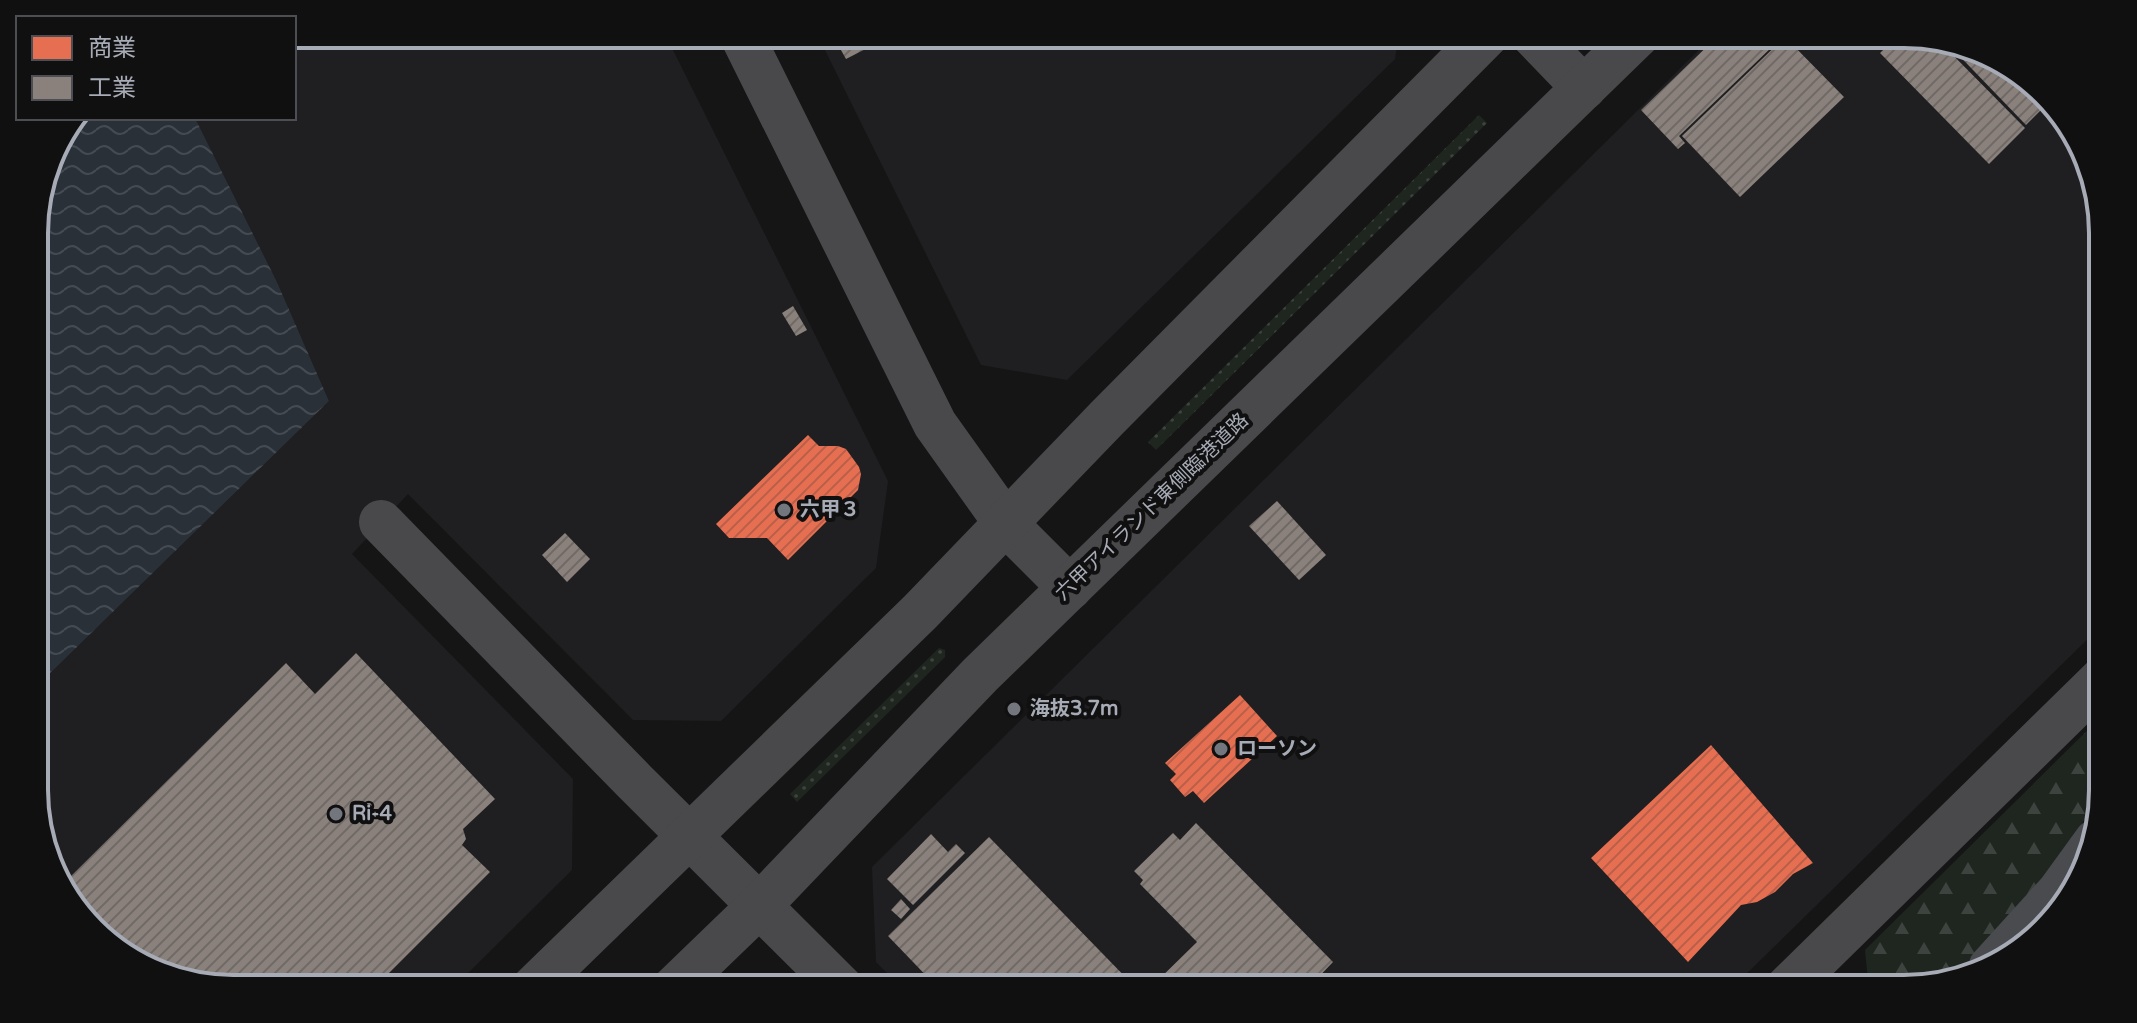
<svg xmlns="http://www.w3.org/2000/svg" width="2137" height="1023" viewBox="0 0 2137 1023" font-family="'Varela Round','Noto Sans JP',sans-serif">
<defs>
<pattern id="grass-dots" width="8" height="8" patternUnits="userSpaceOnUse" patternTransform="scale(2)"><rect width="8" height="8" fill="#1f2620"/><path d="M2 2h.1M6 6h.1" fill="none" stroke="#3d433e" stroke-width="1.8" stroke-linecap="round"/></pattern>
<pattern id="forest-firs" width="22" height="20" patternUnits="userSpaceOnUse" patternTransform="scale(2)"><rect width="22" height="20" fill="#1f2620"/><path d="M5 1l3.5 6h-7zM16 11l3.5 6h-7z" fill="#3d433e"/></pattern>
<pattern id="water-waves" width="16" height="10" patternUnits="userSpaceOnUse" patternTransform="scale(2)"><rect width="16" height="10" fill="#293037"/><path d="M0 5q4-4 8 0t8 0" fill="none" stroke="#454b52"/></pattern>
<pattern id="shops-hatch" width="6" height="6" patternUnits="userSpaceOnUse" patternTransform="scale(2)"><rect width="6" height="6" fill="#e76f51"/><path d="M-1 1l2-2M0 6l6-6M5 7l2-2" fill="none" stroke="#ba604a"/></pattern>
<pattern id="industry-hatch" width="6" height="6" patternUnits="userSpaceOnUse" patternTransform="scale(2)"><rect width="6" height="6" fill="#8a817c"/><path d="M-1 1l2-2M0 6l6-6M5 7l2-2" fill="none" stroke="#706a67"/></pattern>
</defs>
<rect width="100%" height="100%" fill="#151516"/>
<g fill="#1f1f21">
<polygon points="294,34 665,34 888,481 876,568 721,721 633,720 408,494 352,554 573,779 572,870 452,989 233,989 75,911 36,816 35,688 329,401 277,282 195,118 294,118"/>
<polygon points="817,34 1399,34 1395,59 1067,380 981,365"/>
<polygon points="1715,34 1904,34 1980,49 2062,112 2101,208 2103,624 1731,989 903,989 876,962 872,867"/>
</g>
<g fill="url(#grass-dots)">
<polygon points="1479,115 1487,123 1156,450 1148,442"/>
<polygon points="939,648 945,650 945,657 797,802 790,794"/>
</g>
<polygon fill="url(#forest-firs)" points="2103,715 2103,789 2078,830 2027,901 1961,973 1916,989 1869,989 1865,950"/>
<polygon fill="url(#water-waves)" points="75,118 195,118 277,282 329,401 35,688 34,220 54,146"/>
<g fill="url(#shops-hatch)">
<polygon points="808,435 819,446 838,446 846,449 859,467 861,474 858,490 788,560 767,538 729,538 716,524"/>
<polygon points="1240,695 1277,736 1204,803 1193,791 1185,797 1170,780 1176,774 1165,763"/>
<polygon points="1711,745 1813,863 1793,874 1775,892 1757,902 1741,905 1688,962 1591,858"/>
</g>
<g fill="url(#industry-hatch)">
<polygon points="832,34 882,34 885,39 846,59"/>
<polygon points="1720,34 1764,34 1774,45 1679,136 1685,143 1678,149 1641,110"/>
<polygon points="1899,34 1939,41 2025,128 1989,164 1880,53"/>
<polygon points="1785,37 1844,97 1740,197 1682,136"/>
<polygon points="1946,42 1980,49 2049,102 2026,125"/>
<polygon points="793,306 807,330 796,336 782,313"/>
<polygon points="1277,501 1326,555 1299,580 1249,526"/>
<polygon points="565,533 590,559 567,582 542,555"/>
<polygon points="356,653 495,799 463,829 466,839 462,845 490,872 373,989 233,989 157,974 75,911 64,883 286,663 315,694"/>
<polygon points="1196,823 1333,962 1307,989 1149,989 1197,942 1140,884 1143,880 1134,871 1173,833 1180,840"/>
<polygon points="931,834 948,852 956,844 965,853 913,905 887,879"/>
<polygon points="989,837 1137,989 939,989 888,936"/>
<polygon points="901,899 910,909 901,919 891,910"/>
</g>
<g fill="none" stroke-linecap="round" stroke-linejoin="round">
<polyline stroke="#4a4b4e" stroke-width="36" points="1987,965 2056,889 2093,838"/>
<g stroke="#49494c" stroke-width="44">
<polyline points="741,34 935,424 1007,525 1070,588"/>
<polyline points="1532,34 1584,88"/>
<polyline points="381,522 634,781 843,989"/>
<polyline points="532,989 920,612 1107,418 1488,34"/>
<polyline points="673,989 760,905 980,675 1639,34"/>
<polyline points="1786,989 2103,678"/>
</g>
</g>
<g fill="#74767e" stroke="#101011" stroke-width="3">
<circle cx="784" cy="510" r="8"/>
<circle cx="1014" cy="709" r="8"/>
<circle cx="1221" cy="749" r="8"/>
<circle cx="336" cy="814" r="8"/>
</g>
<g text-anchor="middle" dominant-baseline="central" stroke-width="8" stroke-linejoin="round" paint-order="stroke">
<g font-size="20" fill="#a7abb6" stroke="#101011">
<text transform="translate(1152 507) rotate(-44)">六甲アイランド東側臨港道路</text>
</g>
<g font-size="20" font-weight="bold" fill="#a7abb6" stroke="#101011" text-anchor="start">
<text x="800" y="510">六甲３</text>
<text x="1030" y="709">海抜3.7m</text>
<text x="1237" y="749">ローソン</text>
<text x="352" y="814">Ri-4</text>
</g>
</g>
<path d="M0 0H2137V1023H0ZM233 48H1904A185 185 0 0 1 2089 233V790A185 185 0 0 1 1904 975H233A185 185 0 0 1 48 790V233A185 185 0 0 1 233 48Z" fill="#101011" fill-rule="evenodd"/>
<path fill="none" stroke="#a7abb6" stroke-width="4" d="M233 48H1904A185 185 0 0 1 2089 233V790A185 185 0 0 1 1904 975H233A185 185 0 0 1 48 790V233A185 185 0 0 1 233 48Z"/>
<rect x="16" y="16" width="280" height="104" fill="#101011" stroke="#4c4e53" stroke-width="2"/>
<rect x="32" y="36" width="40" height="24" fill="#e76f51" stroke="#4c4e53" stroke-width="2"/>
<text x="88" y="56" font-size="24" fill="#a7abb6">商業</text>
<rect x="32" y="76" width="40" height="24" fill="#8a817c" stroke="#4c4e53" stroke-width="2"/>
<text x="88" y="96" font-size="24" fill="#a7abb6">工業</text>
</svg>
